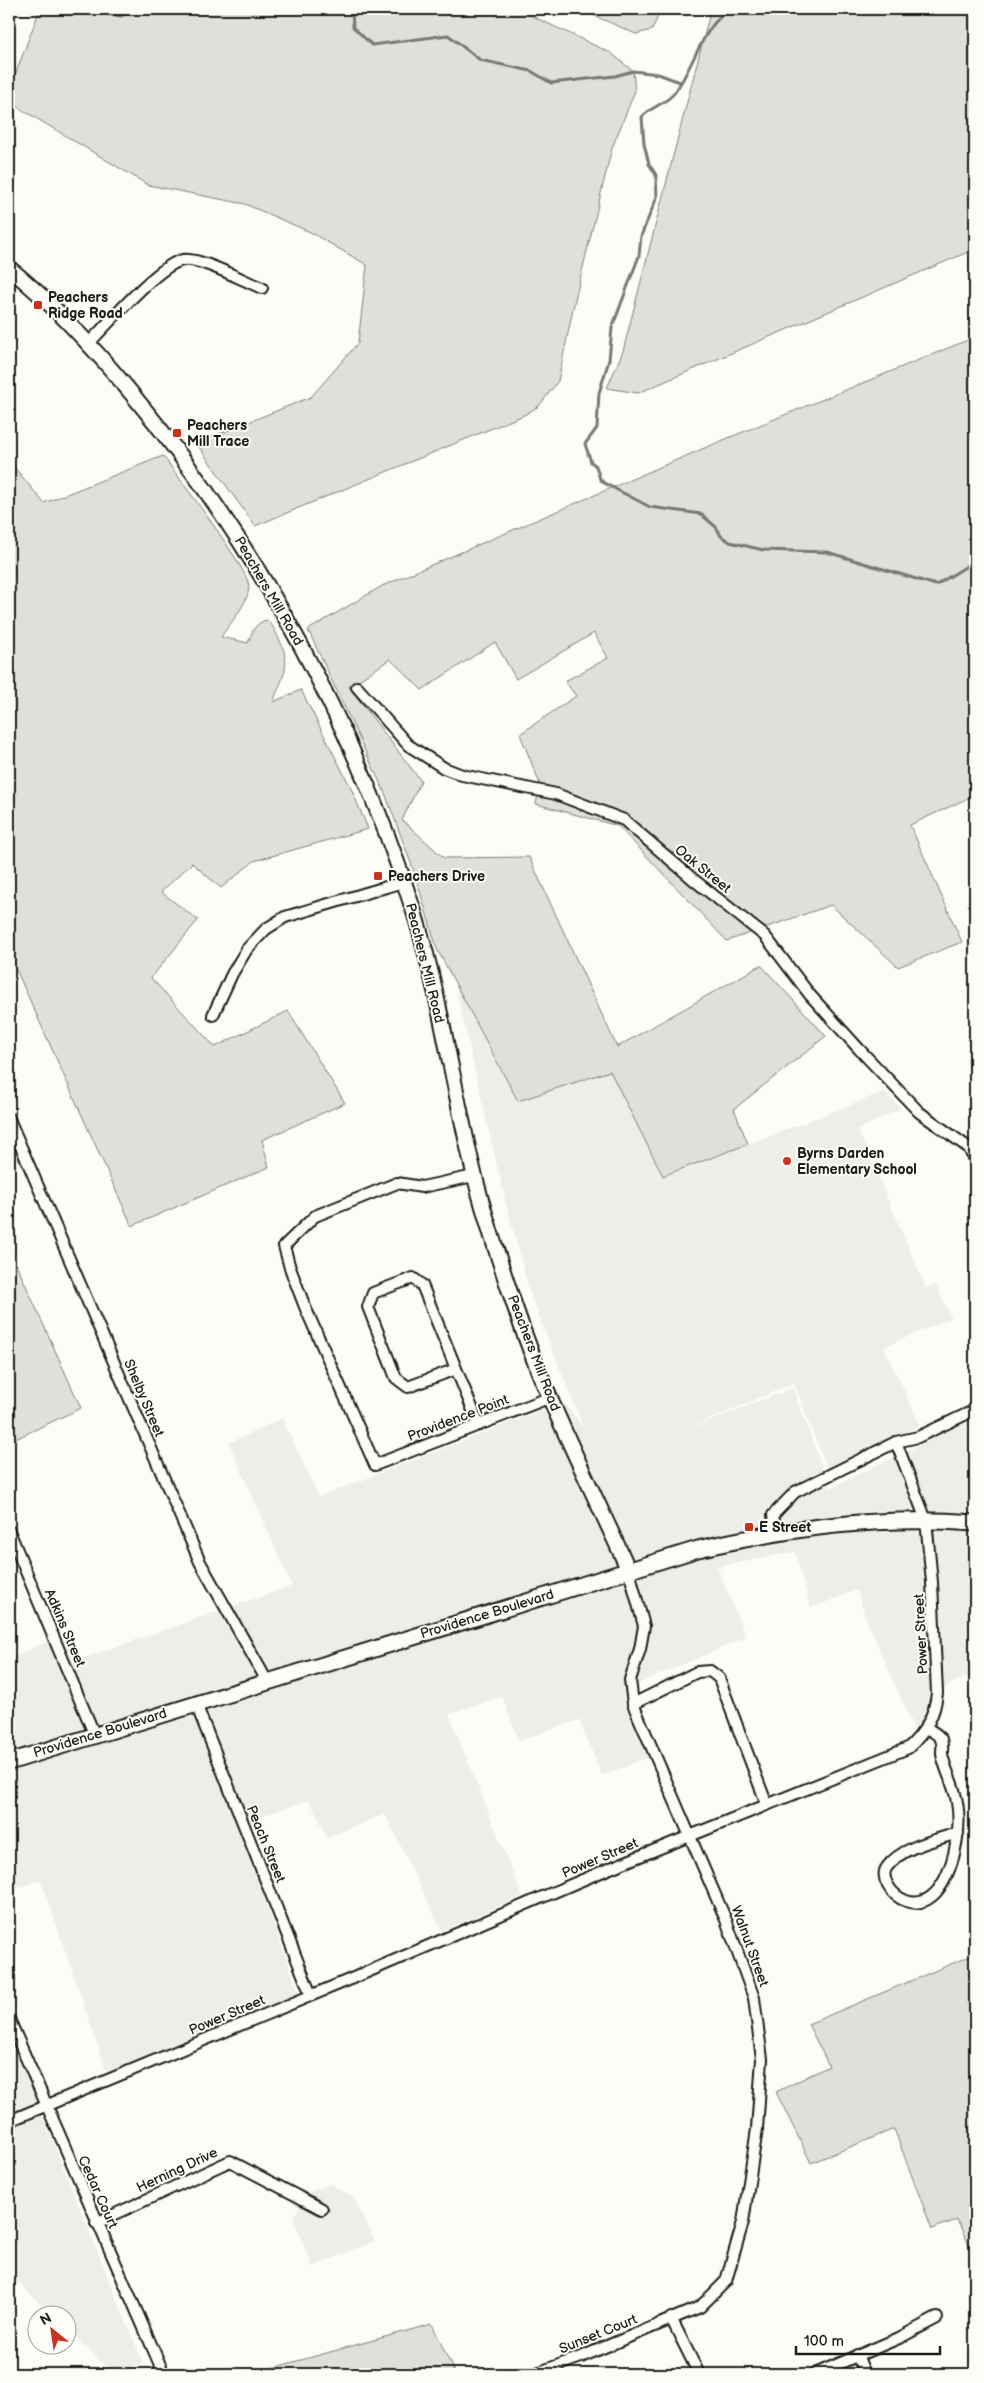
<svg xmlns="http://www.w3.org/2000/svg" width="984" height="2383" viewBox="0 0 984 2383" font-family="'Balsamiq Sans',sans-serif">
<rect width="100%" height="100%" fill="#fdfcf7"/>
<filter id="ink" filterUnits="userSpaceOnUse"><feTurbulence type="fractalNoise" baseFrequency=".02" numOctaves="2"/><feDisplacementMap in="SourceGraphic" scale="10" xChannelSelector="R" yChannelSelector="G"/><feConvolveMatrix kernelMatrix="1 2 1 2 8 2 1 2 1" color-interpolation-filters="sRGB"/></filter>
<g filter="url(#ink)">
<g fill="#eeede9">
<polygon points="554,925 666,1176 884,1092 901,1108 858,1130 926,1288 936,1284 951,1318 884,1347 920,1425 828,1471 794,1383 676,1434 793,1388 830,1488 975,1418 975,1673 945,1687 938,1717 924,1741 916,1733 865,1616 857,1590 811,1608 795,1552 717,1567 746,1637 640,1683 624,1702 649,1757 602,1776 579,1720 519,1741 502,1696 449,1714 522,1896 442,1931 385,1814 327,1838 310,1800 237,1824 299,1993 107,2073 41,1880 9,1891 9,1658 66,1634 78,1660 292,1586 229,1443 282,1418 319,1497 563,1402 583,1426 531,1297 505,1200 452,972"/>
<polygon points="9,2035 143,2363 114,2374 68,2330 68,2316 52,2315 9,2274"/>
<polygon points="330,2184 354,2198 375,2241 312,2267 293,2217 309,2192"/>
</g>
<g fill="#e0dfdb" stroke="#7e7e7c">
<polygon points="40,9 517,9 611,53 633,71 635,91 612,148 574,304 558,381 539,406 524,415 255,526 196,443 311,397 358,343 367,265 310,232 245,204 148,185 9,102 9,91"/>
<polygon points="579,9 661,9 652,30 636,34"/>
<polygon points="711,9 975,9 975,249 638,393 607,388 623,351"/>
<polygon points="975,337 975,795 910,825 962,942 898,967 831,905 727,941 618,826 536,804 540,784 520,734 576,696 565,681 608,658 594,633 516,679 495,642 422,690 390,659 349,687 421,781 402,820 444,858 529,857 617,1047 761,965 826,1036 734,1109 748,1144 663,1176 610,1071 518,1101 437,949 415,874 385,793 308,630 382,586 721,441"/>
<path d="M163,456c14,20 87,114 86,131 -1,17 -19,36 -28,50l27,6c4,-11 6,-19 18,-23 6,4 8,9 11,15 16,30 7,38 -4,67l28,-12 50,98 17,41 -114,32 -33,27 -29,-25 -31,29 37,28 -47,58 64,69 73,-36 57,92 -83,37 7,27 -137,59 -123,-272v-493l35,42z"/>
<polygon points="9,1248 81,1408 9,1442"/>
<polygon points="975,1954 975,2258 957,2220 932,2229 894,2129 811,2163 776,2092 829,2066 808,2024"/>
<polygon points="432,2324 455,2374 250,2374"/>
</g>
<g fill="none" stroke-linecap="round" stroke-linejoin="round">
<g stroke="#797876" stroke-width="3">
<polyline points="80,9 121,16 137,9"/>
<polyline points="352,9 353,27 372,45 448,35 480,60 531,71 551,83 615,76 633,71 658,74 680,82"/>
<path d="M729,9c-29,22 -34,55 -54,83 -8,12 -24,14 -33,25l2,27 5,20 7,11 1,22 -16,39 -2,20 -27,72 -3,32 -10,33 -2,35 -12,16 6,18 5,4 4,13 4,4 46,24 51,7 15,13 5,9 9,6 33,8 64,2 109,33 39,-24"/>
</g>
<g stroke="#1c1c1c" stroke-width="14">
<g id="minor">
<path d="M89,343c19,-19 70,-79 94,-83 17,-3 61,21 79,28"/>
<polyline points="357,687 408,745 444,768 462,775 556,794 624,820 694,880 765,936 810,995 859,1049 919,1112 969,1148 975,1161"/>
<polyline points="213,1015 232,974 247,949 266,929 285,917 403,882"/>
<polyline points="9,1119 200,1562 267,1681"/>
<polyline points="474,1176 422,1187 397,1183 315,1216 284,1246 290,1268 305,1307 375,1465 551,1397"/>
<polyline points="456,1369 408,1387 396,1378 368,1307 373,1293 413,1278 422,1285 479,1425"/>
<polyline points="9,1531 95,1736"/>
<polyline points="776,1533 773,1515 795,1492 896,1442 918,1437 975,1410"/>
<polyline points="196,1704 311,1995"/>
<polyline points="633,1704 697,1672 710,1671 719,1678 767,1805"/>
<path d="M926,1728c6,3 11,5 15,11 2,5 1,11 1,15 2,12 9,25 12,36 7,22 5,42 0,64 -23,89 -82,32 -67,13 14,-20 49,-27 71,-34"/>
<polyline points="9,2019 164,2374"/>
<path d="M9,2121l342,-142 257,-110 300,-121c17,-15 27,-33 29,-55l-5,-111 -6,-62 -30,-78"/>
<polyline points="96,2223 230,2161 322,2209"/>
<polyline points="671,2318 699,2374"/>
<polyline points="857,2355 865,2374"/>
<polyline points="534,2374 581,2357 700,2307 726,2281 743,2222 757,2129 762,2059 754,1998 726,1920 633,1704 630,1680 640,1649 644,1626 629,1571"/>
<polyline points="815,2374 899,2338 937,2318"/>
</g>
</g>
<g stroke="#1c1c1c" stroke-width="18">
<path id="major" d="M9,268c46,37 85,80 123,126 127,153 222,331 283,521 26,84 38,173 59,258 11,45 26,90 41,134 30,91 75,177 114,264"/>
</g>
<g stroke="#1c1c1c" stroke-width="19">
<path id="highway" d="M9,1762l689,-213c91,-21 183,-34 277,-26"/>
</g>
<use href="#minor" stroke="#fdfcf7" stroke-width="10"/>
<use href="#major" stroke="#fdfcf7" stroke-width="14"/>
<use href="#highway" stroke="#fdfcf7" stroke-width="15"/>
</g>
</g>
<g fill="#c8321e" stroke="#fdfcf7" stroke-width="2">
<rect x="33" y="300" width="10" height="10" rx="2.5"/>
<rect x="172" y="428" width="10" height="10" rx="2.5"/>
<rect x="373" y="871" width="10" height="10" rx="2.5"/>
<circle cx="787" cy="1161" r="5"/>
<rect x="744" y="1522" width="10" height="10" rx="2.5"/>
</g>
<g text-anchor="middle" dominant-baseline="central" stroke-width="4" stroke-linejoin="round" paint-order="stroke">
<g font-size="14" font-weight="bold" fill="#1c1c1c" stroke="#fdfcf7" text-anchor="start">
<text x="48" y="297">Peachers<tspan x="48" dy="16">Ridge Road</tspan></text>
<text x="187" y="425">Peachers<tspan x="187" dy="16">Mill Trace</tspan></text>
<text x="388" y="876">Peachers Drive</text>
<text x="797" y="1153">Byrns Darden<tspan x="797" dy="16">Elementary School</tspan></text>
<text x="759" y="1527">E Street</text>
</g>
<g font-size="14" fill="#1c1c1c" stroke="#fdfcf7">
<text transform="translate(269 591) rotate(60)">Peachers Mill Road</text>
<text transform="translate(703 869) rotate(39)">Oak Street</text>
<text transform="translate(425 963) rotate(76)">Peachers Mill Road</text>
<text transform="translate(534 1353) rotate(69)">Peachers Mill Road</text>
<text transform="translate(144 1398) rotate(67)">Shelby Street</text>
<text transform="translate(458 1418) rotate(-21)">Providence Point</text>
<text transform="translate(487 1614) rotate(-17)">Providence Boulevard</text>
<text transform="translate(65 1628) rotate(67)">Adkins Street</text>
<text transform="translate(921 1634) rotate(-93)">Power Street</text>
<text transform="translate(100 1733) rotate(-17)">Providence Boulevard</text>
<text transform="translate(266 1844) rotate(68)">Peach Street</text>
<text transform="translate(600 1858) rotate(-23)">Power Street</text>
<text transform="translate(750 1946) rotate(70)">Walnut Street</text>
<text transform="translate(227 2015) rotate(-23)">Power Street</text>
<text transform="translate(177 2170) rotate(-25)">Herning Drive</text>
<text transform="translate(98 2192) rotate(66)">Cedar Court</text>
<text transform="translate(598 2334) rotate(-22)">Sunset Court</text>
</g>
</g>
<rect width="984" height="2383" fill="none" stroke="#fdfcf7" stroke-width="30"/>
<rect x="15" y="15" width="954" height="2353" fill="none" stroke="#1c1c1c" stroke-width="2" filter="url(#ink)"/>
<g transform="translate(52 2330) rotate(330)"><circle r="24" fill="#fdfcf7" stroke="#a3a29f"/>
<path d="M0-4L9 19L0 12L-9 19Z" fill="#c8321e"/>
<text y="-8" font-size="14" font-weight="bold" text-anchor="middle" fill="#1c1c1c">N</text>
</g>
<path d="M796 2346v8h144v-8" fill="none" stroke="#1c1c1c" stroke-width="2.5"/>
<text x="804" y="2346" font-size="15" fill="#1c1c1c" stroke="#fdfcf7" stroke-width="4" paint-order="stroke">100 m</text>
</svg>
